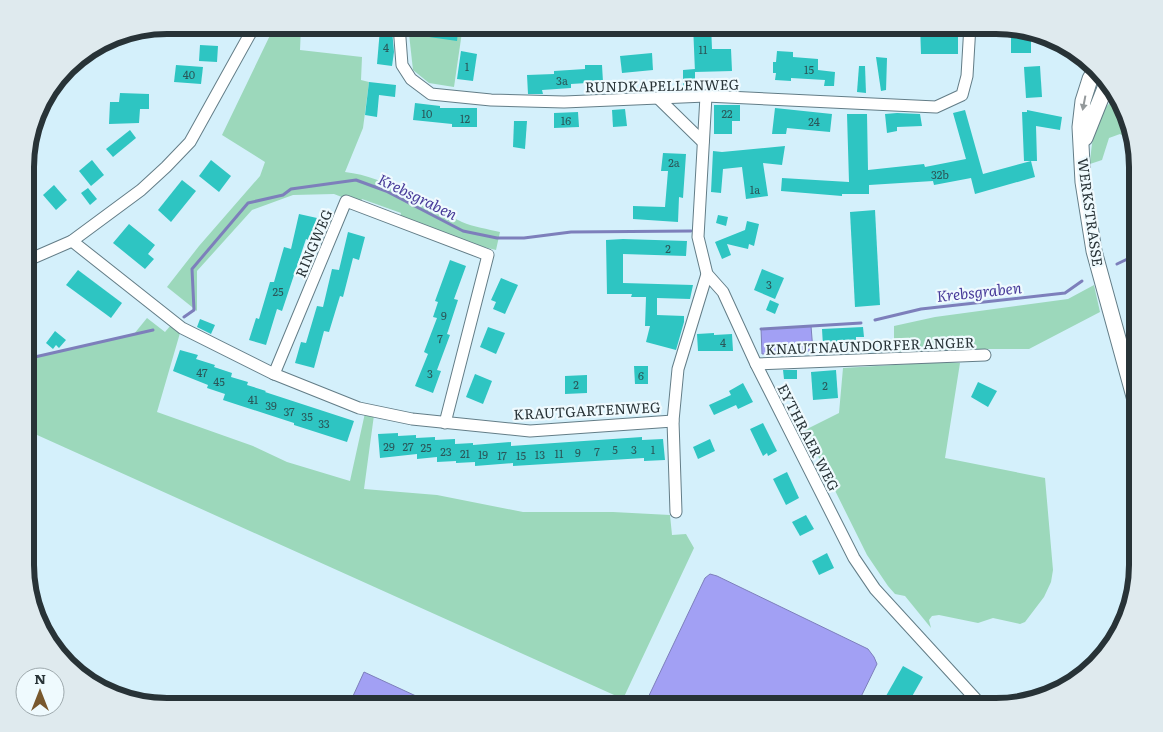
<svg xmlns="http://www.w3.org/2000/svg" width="1163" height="732" viewBox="0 0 1163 732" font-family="Literata,serif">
<rect width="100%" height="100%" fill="#d4f0fb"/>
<g fill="#9cd8bb">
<path d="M275,25h19l7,2 -1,23 62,7 -1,23 8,2 -6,46 -18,44c43,5 79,32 117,50 11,5 26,7 38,10l-4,18 -37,-9 -60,-22 2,-6 -39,-14 -2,5 -26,-10 -41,1 -41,15 -55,61v40l-30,-24 32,-41 61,-70 5,-14 -43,-27z"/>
<polygon points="408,25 463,25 454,87 429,83 413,70"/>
<path d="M1119,97l14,44 -13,-7 -11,4 -7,22 -12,4c2,-24 5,-56 29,-67z"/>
<polygon points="1094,285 1100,312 1029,349 974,349 894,352 894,326 935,317 1068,299"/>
<polygon points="147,318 165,332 171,325 180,333 157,412 253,446 287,462 350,481 365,413 374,415 364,489 437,495 523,512 613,512 670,515 672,535 686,534 694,548 623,699 26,430 26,359 134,334"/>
<polygon points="944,362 960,363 945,458 1045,478 1053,570 1051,582 1044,597 1025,622 1020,624 993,618 978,623 939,615 932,616 929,620 931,628 905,596 895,594 888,586 867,555 805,430 839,413 843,368"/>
</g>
<g fill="#a2a0f4" stroke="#7d7fbb">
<polygon points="811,326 813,351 762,354 761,329"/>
<polygon points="710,574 717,576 868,649 874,657 877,664 856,707 651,707 645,704 705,578"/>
<polygon points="364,672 429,702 427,707 348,707"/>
</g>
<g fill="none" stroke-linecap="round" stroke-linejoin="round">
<g stroke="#7d7fbb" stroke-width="3">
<polyline points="1117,264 1138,254"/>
<polyline points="184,317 194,310 192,269 248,203 283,195 291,189 356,180 386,191 463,231 497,238 524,238 571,232 691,231"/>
<polyline points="875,320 921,309 1065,293 1082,281"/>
<polyline points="761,329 861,323"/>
<polyline points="26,359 153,330"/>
</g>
</g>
<g fill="#2ec5c2">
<polygon points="693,25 711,25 712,49 731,49 732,71 695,72"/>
<polygon points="920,25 932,25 932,28 958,27 958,54 921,54"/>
<polygon points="431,26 455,29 458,32 457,41 429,37 428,30"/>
<polygon points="380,29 392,30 394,52 392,66 377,64"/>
<polygon points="1031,37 1031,53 1011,53 1011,38"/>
<polygon points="200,45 218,46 217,62 199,61"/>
<polygon points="461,51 477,54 473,81 457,79"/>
<polygon points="777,51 793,52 793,57 818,59 818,70 835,72 834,86 824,86 825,80 791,78 791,81 775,80 776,73 773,73 773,62 776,62"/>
<polygon points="652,53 653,70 622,73 620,56"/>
<polygon points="876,57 887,58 886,90 881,91"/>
<polygon points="176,65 203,67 201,84 174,82"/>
<polygon points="585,65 602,65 603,82 571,84 571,88 542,90 543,94 528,94 527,75 554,74 554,71 585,69"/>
<polygon points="859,66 865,66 866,93 857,92"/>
<polygon points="1040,66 1042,97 1026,98 1024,67"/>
<polygon points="695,69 695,89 683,89 683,70"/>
<polygon points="369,82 396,85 395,97 379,95 377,117 365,115"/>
<polygon points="120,93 149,94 149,109 140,109 139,123 109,124 110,102 119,102"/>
<polygon points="415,103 440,106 440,108 477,108 477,127 452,127 452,124 413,120"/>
<polygon points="714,105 740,105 740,121 732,121 732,134 714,134"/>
<polygon points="775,108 832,114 830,132 787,128 786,134 772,134"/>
<polygon points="625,109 627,126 613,127 612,110"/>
<polygon points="965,110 983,174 1031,161 1035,177 975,194 971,178 934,185 933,181 869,185 869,194 842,194 842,196 781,191 782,178 849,182 847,114 867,114 868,170 924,164 925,167 966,159 953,113"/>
<polygon points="1027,110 1062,117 1060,130 1036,126 1037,161 1024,161 1022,112 1027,112"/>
<polygon points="578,112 579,127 554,128 554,113"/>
<polygon points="897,113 920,114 922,126 897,127 897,131 887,133 885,114"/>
<polygon points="514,121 527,121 525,149 513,147"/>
<polygon points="130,130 136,138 113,157 106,149"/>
<polygon points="785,146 782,165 763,163 768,196 746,199 742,167 723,169 721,193 711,192 713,151 722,152"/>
<polygon points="663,153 686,154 683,198 679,197 678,222 633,219 633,206 665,207 668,171 661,171"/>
<polygon points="92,160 104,175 91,186 79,171"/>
<polygon points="211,160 231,176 219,192 199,176"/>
<polygon points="182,180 196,191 171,222 158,210"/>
<polygon points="54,185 67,200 56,210 43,195"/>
<polygon points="88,188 97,199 90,205 81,193"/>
<polygon points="875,210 880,305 855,307 850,212"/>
<polygon points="299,214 317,218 311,241 306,239 282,311 277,309 266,345 249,340 256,318 259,319 270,282 274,282 284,247 291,249"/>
<polygon points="718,215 728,217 726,226 716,223"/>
<polygon points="747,221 759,224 754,246 749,244 748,249 727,244 731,255 722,259 715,242 745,230"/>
<polygon points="129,224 155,245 148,254 154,259 145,269 113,243"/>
<polygon points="348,232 365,237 359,260 353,258 343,297 340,296 329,332 324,331 314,368 295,363 301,342 306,343 317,306 323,307 332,269 339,270"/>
<polygon points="623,239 687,241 686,256 623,254 623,283 693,285 690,299 657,298 657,315 684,316 684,322 676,350 646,342 650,326 645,326 646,297 631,297 632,294 607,294 606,240"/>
<polygon points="450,260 466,266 454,299 458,300 447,334 450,335 437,370 441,371 433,393 415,386 428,354 424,352 437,318 433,317 438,302 435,301"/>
<polygon points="762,269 784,278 775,299 754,290"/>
<polygon points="78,270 122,303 111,318 66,285"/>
<polygon points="501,278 518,285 505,314 493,309 496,302 491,300"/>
<polygon points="770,300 779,304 775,314 766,310"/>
<polygon points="200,319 215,325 211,334 197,327"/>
<polygon points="488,327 505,333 496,354 480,347"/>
<polygon points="863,327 864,337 856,337 856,342 847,343 847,345 823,346 822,329"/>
<polygon points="55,331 66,340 59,348 56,345 53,349 46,343"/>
<polygon points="714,333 714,335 732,334 733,351 698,351 697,334"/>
<polygon points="180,350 198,355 196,359 215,365 214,367 232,373 231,377 248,382 247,385 266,391 265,392 354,421 347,442 294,425 294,423 223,400 225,394 207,388 208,385 173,371"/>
<polygon points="634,366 648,366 648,384 635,384"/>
<polygon points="783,370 797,370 797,379 784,379"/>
<polygon points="836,370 838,398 813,400 811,372"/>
<polygon points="475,374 492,381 483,404 466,397"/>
<polygon points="587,375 587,393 565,394 565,376"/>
<polygon points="978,382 997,391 988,407 971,397"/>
<polygon points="743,383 753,402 738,409 736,405 714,415 709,405 731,395 729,391"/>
<polygon points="763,423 777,451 768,456 767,453 763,456 750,429"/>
<polygon points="398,433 398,436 416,435 416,438 435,437 435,440 455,439 455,444 473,443 473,445 511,442 511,446 642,437 642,440 663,439 665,460 644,461 644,458 513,466 513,463 475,466 475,462 456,463 456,461 437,462 437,457 417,459 417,454 380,458 378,434"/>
<polygon points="710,439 715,451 698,459 693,447"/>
<polygon points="787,472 799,498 786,505 773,479"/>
<polygon points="806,515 814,529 800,536 792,522"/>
<polygon points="827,553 834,568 819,575 812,561"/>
<polygon points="903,666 923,677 906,707 889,707 882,703"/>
</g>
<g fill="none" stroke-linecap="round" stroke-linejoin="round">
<g stroke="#637d87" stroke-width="13">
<g id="street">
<polyline points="399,25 402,65 411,79 431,94 491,100 564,102 706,96 936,107 962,95 967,76 970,25"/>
<polyline points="706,96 698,237 707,274 723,292 756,364 854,558 875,589 983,707"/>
<polyline points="659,99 703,142"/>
<polyline points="72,241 182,328 274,374 359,408 412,419 530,431 673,421"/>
<polyline points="26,261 72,241 141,190 166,167 190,142 255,25"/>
<polyline points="756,364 985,355"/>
<polyline points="274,374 346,201 488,255 445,423"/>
<polyline points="676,512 673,421 678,369 707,274"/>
</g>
</g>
<g stroke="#637d87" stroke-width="17">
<g id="secondary">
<polyline points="1095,70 1090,79 1083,101 1080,127 1083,182 1094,251 1138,411"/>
<polyline points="1085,138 1107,83"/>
</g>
</g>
<use href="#street" stroke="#fff" stroke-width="11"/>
<use href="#secondary" stroke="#fff" stroke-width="15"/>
</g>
<defs><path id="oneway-solid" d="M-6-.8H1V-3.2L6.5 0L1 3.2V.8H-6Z" transform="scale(1.25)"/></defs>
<use fill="#94999b" href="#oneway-solid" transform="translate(1084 103) rotate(101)"/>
<g text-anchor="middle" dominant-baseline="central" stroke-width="4.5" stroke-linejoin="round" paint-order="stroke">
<g font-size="11" fill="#2a585a">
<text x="386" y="47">4</text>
<text x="703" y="49">11</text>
<text x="467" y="66">1</text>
<text x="809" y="69">15</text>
<text x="189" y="74">40</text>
<text x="562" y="80">3a</text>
<text x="427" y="113">10</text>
<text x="727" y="113">22</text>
<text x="465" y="118">12</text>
<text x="566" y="120">16</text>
<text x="814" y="121">24</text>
<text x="674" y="162">2a</text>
<text x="940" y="174">32b</text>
<text x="755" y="189">1a</text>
<text x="668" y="248">2</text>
<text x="769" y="284">3</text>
<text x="278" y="291">25</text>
<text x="444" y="315">9</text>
<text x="440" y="338">7</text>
<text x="723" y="342">4</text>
<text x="202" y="372">47</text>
<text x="430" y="373">3</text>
<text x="641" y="375">6</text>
<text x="219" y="381">45</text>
<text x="576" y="384">2</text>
<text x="825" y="385">2</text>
<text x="253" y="399">41</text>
<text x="271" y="405">39</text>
<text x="289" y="411">37</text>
<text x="307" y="416">35</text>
<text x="324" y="423">33</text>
<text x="389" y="446">29</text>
<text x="408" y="446">27</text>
<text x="426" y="447">25</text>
<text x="615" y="449">5</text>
<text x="634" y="449">3</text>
<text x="653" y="449">1</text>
<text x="446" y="451">23</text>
<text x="597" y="451">7</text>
<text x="578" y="452">9</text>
<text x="465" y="453">21</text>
<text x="559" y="453">11</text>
<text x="483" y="454">19</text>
<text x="540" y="454">13</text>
<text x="502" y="455">17</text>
<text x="521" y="455">15</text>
</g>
<g font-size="14" fill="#283337" stroke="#effafe">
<text transform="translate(662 85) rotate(-1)">RUNDKAPELLENWEG</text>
<text transform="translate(1091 212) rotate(82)">WERKSTRASSE</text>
<text transform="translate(313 243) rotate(-67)">RINGWEG</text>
<text transform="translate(870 345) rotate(-2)">KNAUTNAUNDORFER ANGER</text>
<text transform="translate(587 410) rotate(-3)">KRAUTGARTENWEG</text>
<text transform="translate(809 437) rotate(63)">EYTHRAER WEG</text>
</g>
<g font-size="15" font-style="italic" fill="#473a99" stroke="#effafe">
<text transform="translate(418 196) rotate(26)">Krebsgraben</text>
<text transform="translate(979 291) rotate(-6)">Krebsgraben</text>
</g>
</g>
<path d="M0 0H1163V732H0ZM167 34H996A133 133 0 0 1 1129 167V565A133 133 0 0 1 996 698H167A133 133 0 0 1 34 565V167A133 133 0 0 1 167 34Z" fill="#dfeaee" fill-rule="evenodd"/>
<path fill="none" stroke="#283337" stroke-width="6" d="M167 34H996A133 133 0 0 1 1129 167V565A133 133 0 0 1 996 698H167A133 133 0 0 1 34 565V167A133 133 0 0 1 167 34Z"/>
<g transform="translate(40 692)"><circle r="24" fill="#effafe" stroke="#9faaae"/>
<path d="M0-4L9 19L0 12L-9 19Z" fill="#78582e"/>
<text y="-8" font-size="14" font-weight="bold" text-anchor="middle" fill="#283337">N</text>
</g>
</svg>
